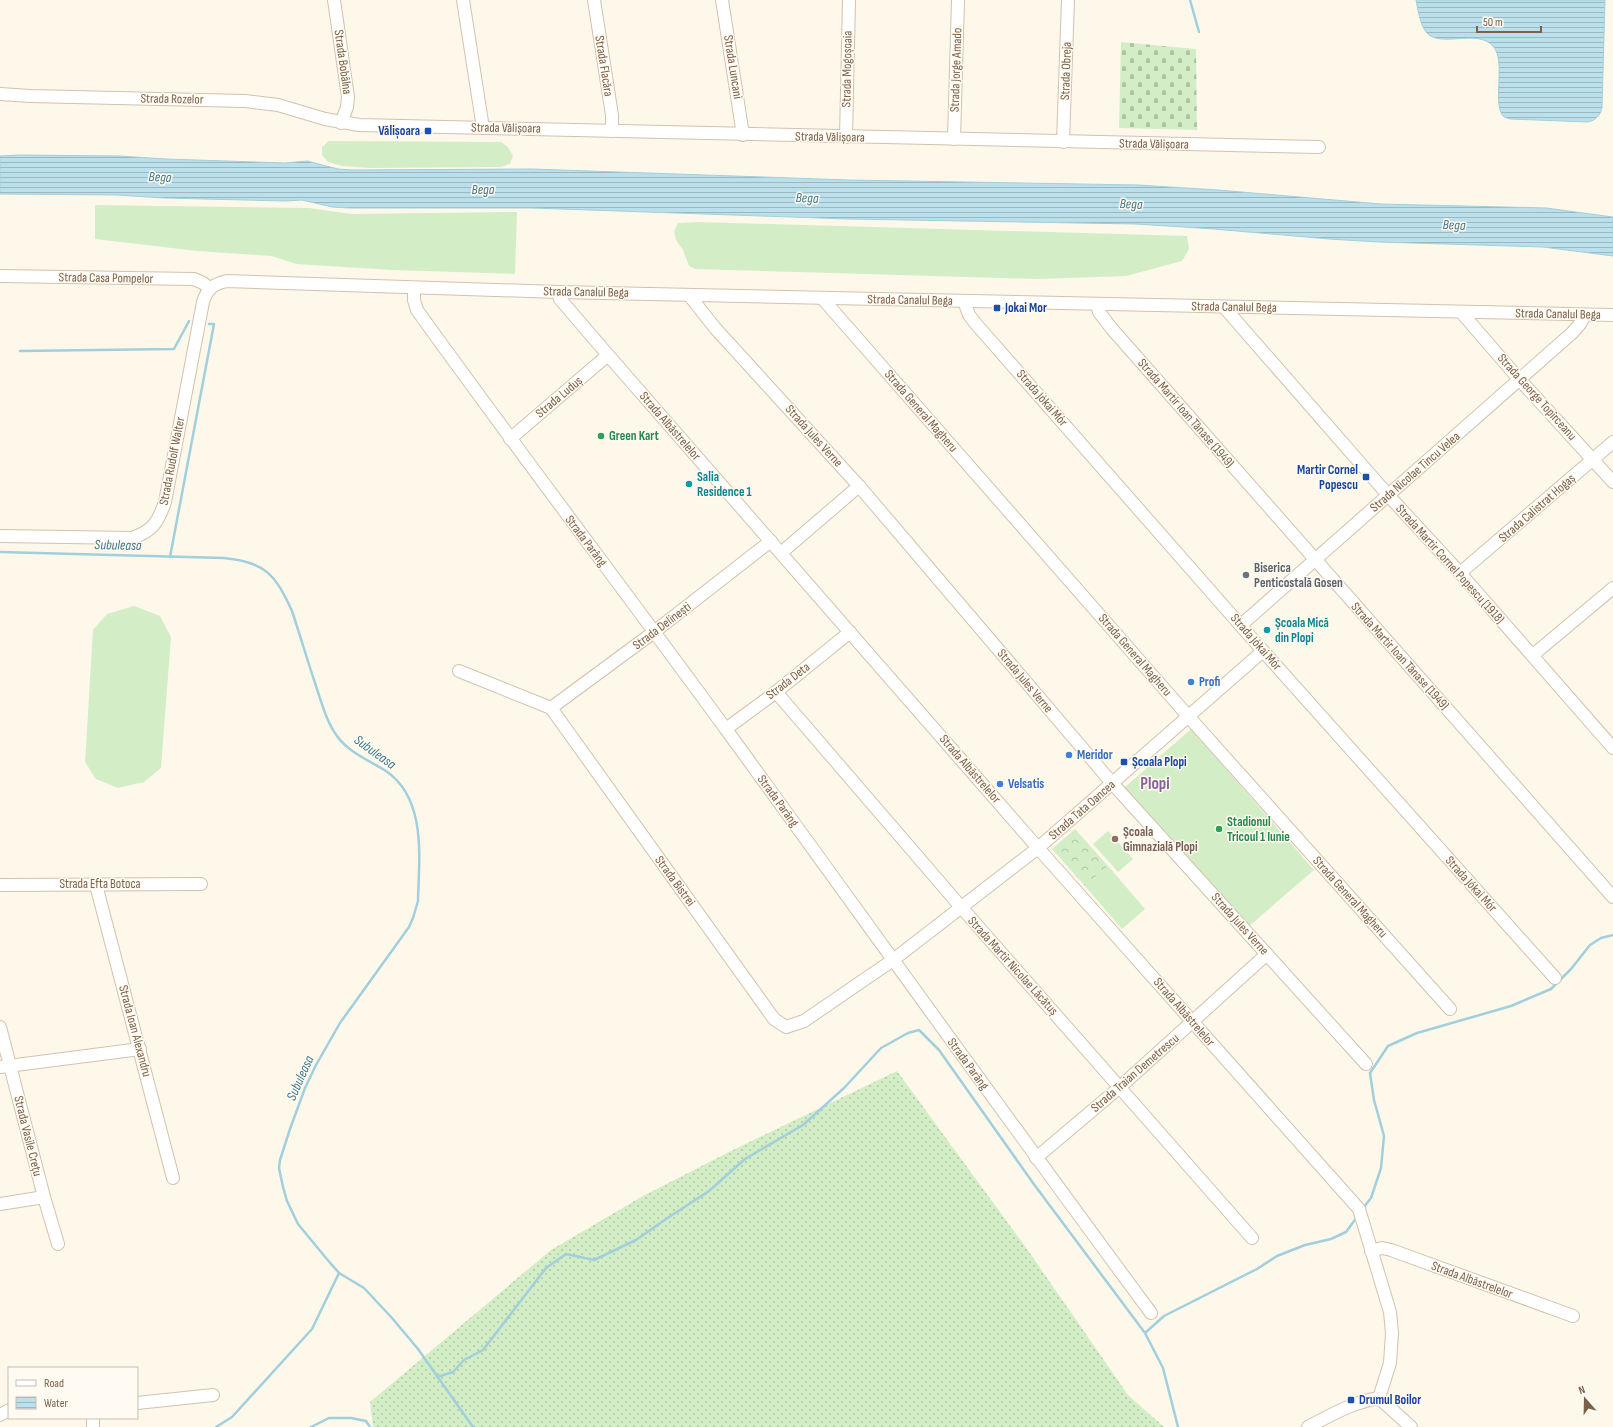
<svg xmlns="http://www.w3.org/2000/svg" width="1613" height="1427" viewBox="0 0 1613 1427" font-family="'Sofia Sans Condensed',sans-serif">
<defs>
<pattern id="grass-dots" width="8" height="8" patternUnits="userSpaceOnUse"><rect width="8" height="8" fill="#d3eec6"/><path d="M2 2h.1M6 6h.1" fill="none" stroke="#b0c4a3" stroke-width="1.8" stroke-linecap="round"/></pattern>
<pattern id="forest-crowns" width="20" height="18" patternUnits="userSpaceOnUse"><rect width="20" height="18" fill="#d3eec6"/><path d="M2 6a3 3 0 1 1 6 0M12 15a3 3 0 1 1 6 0" fill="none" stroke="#b0c4a3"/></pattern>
<pattern id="cemetery-stones" width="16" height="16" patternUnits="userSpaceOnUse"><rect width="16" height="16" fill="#d3eec6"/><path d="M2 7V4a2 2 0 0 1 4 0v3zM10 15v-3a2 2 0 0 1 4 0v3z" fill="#b0c4a3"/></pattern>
<pattern id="water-rules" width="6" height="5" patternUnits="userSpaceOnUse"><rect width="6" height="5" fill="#bbe0eb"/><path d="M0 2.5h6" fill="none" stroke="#9db9c0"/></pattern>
</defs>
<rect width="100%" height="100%" fill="#fef8ea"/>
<polygon fill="url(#grass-dots)" points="897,1071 1027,1249 1128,1395 1164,1427 373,1427 370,1402 551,1250 643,1196 731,1151"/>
<polygon fill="url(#forest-crowns)" points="1075,829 1108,866 1085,886 1052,849"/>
<polygon fill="url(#cemetery-stones)" points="1121,42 1196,49 1197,130 1119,128"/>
<g fill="#d3eec6">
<polygon points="329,141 501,142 508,147 513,156 510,164 501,167 369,168 342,166 328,162 322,155 322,147"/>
<polygon points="95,205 309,208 351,214 517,212 515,274 392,270 296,264 272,256 197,251 95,239"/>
<polygon points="698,222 1187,236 1189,249 1182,261 1126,276 1039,279 695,269 689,266 683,250 676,240 674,231 678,223"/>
<polygon points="134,606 160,616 171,637 161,768 144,782 118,788 96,779 85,762 93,630 107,614"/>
<polygon points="1191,729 1314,870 1247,928 1124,788"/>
<polygon points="1108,831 1133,859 1118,872 1093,844"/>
<polygon points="1108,866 1145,909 1122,929 1085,886"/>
</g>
<g fill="url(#water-rules)" stroke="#a1cfdd">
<path d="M1416,0h189l-3,107c-1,8 -6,13 -14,15l-78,-3 -6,-2c-13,-13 3,-55 -11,-71 -16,-18 -54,3 -67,-14 -6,-8 -8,-22 -10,-32z"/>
<polygon points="19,155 119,156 166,159 285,163 307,161 338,169 352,170 532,169 849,180 1138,185 1218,190 1381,204 1546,208 1613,217 1613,256 1543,247 1379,242 1329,239 1214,229 1136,224 848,219 532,208 350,208 332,207 302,200 285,201 164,198 117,195 0,194 0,156"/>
</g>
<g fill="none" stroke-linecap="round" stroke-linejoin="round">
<g stroke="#a1cfdd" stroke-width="2.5">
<polyline points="1190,0 1199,32"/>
<polyline points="20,351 174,349 189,321"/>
<path d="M0,552l224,6c41,4 51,16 68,53 8,24 15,48 23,72 6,18 11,38 22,53 11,16 33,25 49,35 41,28 33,87 32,130l-5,17 -4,9 -69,96 -24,42 -11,23 -15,41 -10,31 -1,8 4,19 4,14 11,23 28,34 13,15 25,15 28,30 26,31 55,78"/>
<polyline points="170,557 214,324 209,324"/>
<polyline points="1363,1208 1371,1198 1381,1168 1384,1136 1374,1100 1370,1073 1388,1046 1417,1033 1511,1006 1551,989 1571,969 1590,945 1601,938 1613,935"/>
<polyline points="1145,1333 1164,1316 1257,1269 1277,1256 1305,1245 1331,1239 1346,1232 1357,1217"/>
<polyline points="437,1377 453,1372 464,1360 483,1350 546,1268 566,1254 594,1260 636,1240 666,1219 709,1191 745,1159 803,1125 844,1088 881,1048 908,1033 919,1030 939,1050 1033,1183 1145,1333 1163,1368 1178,1427"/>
<polyline points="216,1427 232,1417 312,1329 339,1273"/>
<polyline points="311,1427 329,1418 351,1418 366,1421 370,1427"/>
</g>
<g stroke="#d3c1ad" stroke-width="14">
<g id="minor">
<polyline points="334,0 348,97 347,107 341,123"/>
<polyline points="463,0 483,128"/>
<polyline points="594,0 612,115 612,131"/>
<polyline points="722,0 743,135"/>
<polyline points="0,94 30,96 245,101 278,105 325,119 359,125 1319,147"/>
<polyline points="846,137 849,0"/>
<polyline points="954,139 958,0"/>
<polyline points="1063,142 1068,0"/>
<polyline points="0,276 194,279 203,283 209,288"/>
<path d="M414,288v12l3,10c102,142 208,281 311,422 141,194 280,388 423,581"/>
<polyline points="558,292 560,299 608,355 1038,848 1359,1209 1390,1312 1392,1333 1390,1363 1379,1398"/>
<polyline points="689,295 715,328 859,486 1112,783 1366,1064"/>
<polyline points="822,298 1188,716 1450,1009"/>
<polyline points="964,301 969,315 976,324 1263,651 1555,978"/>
<polyline points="1097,304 1099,312 1112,329 1613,897"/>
<polyline points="1224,307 1388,495 1460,573 1613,748"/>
<polyline points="1461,312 1519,379 1613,482"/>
<polyline points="510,439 608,355"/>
<path d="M0,536l132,2c21,-7 26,-16 33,-36l38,-200c4,-13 10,-18 24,-21l331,11 1055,23"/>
<polyline points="781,553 859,486"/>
<polyline points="1460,573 1613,442"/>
<polyline points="1241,625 1572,333 1580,324 1585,315"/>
<polyline points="1533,655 1613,588"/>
<polyline points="459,671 551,708 774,1019 786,1027 804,1021 893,960 1038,848 1263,651"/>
<polyline points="776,692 961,907 1252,1238"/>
<polyline points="551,708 654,632 771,541"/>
<polyline points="726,729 776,692 850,632"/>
<polyline points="0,885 201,884"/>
<polyline points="96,885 173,1178"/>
<polyline points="0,1027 44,1197 58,1244"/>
<polyline points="0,1067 140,1049"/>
<polyline points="1036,1158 1120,1087 1267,954"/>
<polyline points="0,1204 44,1197"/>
<polyline points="1371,1251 1382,1248 1391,1250 1573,1316"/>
<polyline points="137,1403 213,1395"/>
<polyline points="0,1415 9,1410"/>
<polyline points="93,1418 93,1427"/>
<path d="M1308,1427c23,-12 45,-25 71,-29l32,29"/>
</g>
</g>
<use href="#minor" stroke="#fff" stroke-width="12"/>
</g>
<g fill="#1a4fb4" stroke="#fffbf2" stroke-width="1.5">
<rect x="424" y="127" width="8" height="8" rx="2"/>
<rect x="993" y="304" width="8" height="8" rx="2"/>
<rect x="1362" y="473" width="8" height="8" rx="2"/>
<rect x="1120" y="758" width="8" height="8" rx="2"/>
<rect x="1347" y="1396" width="8" height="8" rx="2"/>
</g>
<g fill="#2e9e5b" stroke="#fffbf2" stroke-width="1.5">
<circle cx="601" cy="436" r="4"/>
<circle cx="1219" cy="829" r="4"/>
</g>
<g fill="#0f9aa8" stroke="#fffbf2" stroke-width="1.5">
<circle cx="689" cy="484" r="4"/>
<circle cx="1267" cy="630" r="4"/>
</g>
<circle fill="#6b7280" stroke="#fffbf2" stroke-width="1.5" cx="1246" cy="575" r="4"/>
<g fill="#3f7fe0" stroke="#fffbf2" stroke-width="1.5">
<circle cx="1191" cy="682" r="4"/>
<circle cx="1069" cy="755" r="4"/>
<circle cx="1000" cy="784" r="4"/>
</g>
<circle fill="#8d6e63" stroke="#fffbf2" stroke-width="1.5" cx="1115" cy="839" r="4"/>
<g text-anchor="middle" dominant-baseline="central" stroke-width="3" stroke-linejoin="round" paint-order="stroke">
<g font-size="13" fill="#7c604a" stroke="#fffbf2">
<text transform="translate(343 62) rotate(82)">Strada Bobâlna</text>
<text transform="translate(604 66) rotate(81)">Strada Flacăra</text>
<text transform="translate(733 67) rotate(81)">Strada Luncani</text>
<text transform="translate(847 69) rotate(-89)">Strada Mogoșoaia</text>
<text transform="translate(956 70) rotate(-88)">Strada Jorge Amado</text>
<text transform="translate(1066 71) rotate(-88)">Strada Obreja</text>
<text transform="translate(172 99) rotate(1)">Strada Rozelor</text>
<text transform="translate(506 128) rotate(1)">Strada Vălișoara</text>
<text transform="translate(830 137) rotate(1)">Strada Vălișoara</text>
<text transform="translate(1154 144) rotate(1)">Strada Vălișoara</text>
<text transform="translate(106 278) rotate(1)">Strada Casa Pompelor</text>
<text transform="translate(586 292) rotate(1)">Strada Canalul Bega</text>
<text transform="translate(910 300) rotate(1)">Strada Canalul Bega</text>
<text transform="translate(1234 307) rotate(1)">Strada Canalul Bega</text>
<text transform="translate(1558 314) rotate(1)">Strada Canalul Bega</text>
<text transform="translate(559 397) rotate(-40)">Strada Luduș</text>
<text transform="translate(1537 397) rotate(48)">Strada George Topîrceanu</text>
<text transform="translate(1042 398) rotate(49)">Strada Jókai Mór</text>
<text transform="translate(921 411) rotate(49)">Strada General Magheru</text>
<text transform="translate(1186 413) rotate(49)">Strada Martir Ioan Tănase (1949)</text>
<text transform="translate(670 426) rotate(49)">Strada Albăstrelelor</text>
<text transform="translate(814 436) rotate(48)">Strada Jules Verne</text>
<text transform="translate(172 461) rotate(-79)">Strada Rudolf Walter</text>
<text transform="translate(1415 472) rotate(-41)">Strada Nicolae Tincu Velea</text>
<text transform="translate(1537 508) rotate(-41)">Strada Calistrat Hogaș</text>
<text transform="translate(586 541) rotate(53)">Strada Parâng</text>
<text transform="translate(1450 564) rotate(48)">Strada Martir Cornel Popescu (1918)</text>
<text transform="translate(662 626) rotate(-37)">Strada Delinești</text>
<text transform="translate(1256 642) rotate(49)">Strada Jókai Mór</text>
<text transform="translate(1135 655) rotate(49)">Strada General Magheru</text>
<text transform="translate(1400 656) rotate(48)">Strada Martir Ioan Tănase (1949)</text>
<text transform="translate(788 681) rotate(-38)">Strada Deta</text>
<text transform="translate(1025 681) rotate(50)">Strada Jules Verne</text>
<text transform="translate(970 769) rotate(49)">Strada Albăstrelelor</text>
<text transform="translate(778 801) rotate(54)">Strada Parâng</text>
<text transform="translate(1082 810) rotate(-41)">Strada Tata Oancea</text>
<text transform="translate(675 881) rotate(54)">Strada Bistrei</text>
<text x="100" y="884">Strada Efta Botoca</text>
<text transform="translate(1471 884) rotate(48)">Strada Jókai Mór</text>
<text transform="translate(1350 897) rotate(48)">Strada General Magheru</text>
<text transform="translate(1240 924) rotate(48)">Strada Jules Verne</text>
<text transform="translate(1013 966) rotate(48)">Strada Martir Nicolae Lăcătuș</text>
<text transform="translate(1184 1012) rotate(49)">Strada Albăstrelelor</text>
<text transform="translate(135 1031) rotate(75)">Strada Ioan Alexandru</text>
<text transform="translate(968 1064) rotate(54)">Strada Parâng</text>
<text transform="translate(1135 1073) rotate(-41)">Strada Traian Demetrescu</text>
<text transform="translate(28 1136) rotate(76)">Strada Vasile Crețu</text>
<text transform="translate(1472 1280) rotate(20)">Strada Albăstrelelor</text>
</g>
<g font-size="13" font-weight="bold" fill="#164399" stroke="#fffbf2" text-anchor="start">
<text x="420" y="131" text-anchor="end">Vălișoara</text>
<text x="1005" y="308">Jokai Mor</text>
<text x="1358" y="470" text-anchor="end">Martir Cornel<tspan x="1358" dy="15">Popescu</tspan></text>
<text x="1132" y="762">Școala Plopi</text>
<text x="1359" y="1400">Drumul Boilor</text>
</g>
<g font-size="13" font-weight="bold" fill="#27864d" stroke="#fffbf2" text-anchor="start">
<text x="609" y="436">Green Kart</text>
<text x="1227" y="822">Stadionul<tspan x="1227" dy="15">Tricoul 1 Iunie</tspan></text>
</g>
<g font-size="13" font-weight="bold" fill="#0d838f" stroke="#fffbf2" text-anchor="start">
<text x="697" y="477">Salia<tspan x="697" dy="15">Residence 1</tspan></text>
<text x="1275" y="623">Școala Mică<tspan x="1275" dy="15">din Plopi</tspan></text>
</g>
<g font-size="13" font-weight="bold" fill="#5b616d" stroke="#fffbf2" text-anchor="start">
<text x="1254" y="568">Biserica<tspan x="1254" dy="15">Penticostală Gosen</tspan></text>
</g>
<g font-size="13" font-weight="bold" fill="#366cbe" stroke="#fffbf2" text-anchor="start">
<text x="1199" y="682">Profi</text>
<text x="1077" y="755">Meridor</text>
<text x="1008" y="784">Velsatis</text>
</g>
<g font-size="13" font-weight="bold" fill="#785e54" stroke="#fffbf2" text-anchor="start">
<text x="1123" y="832">Școala<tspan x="1123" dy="15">Gimnazială Plopi</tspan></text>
</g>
<g font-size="14" font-style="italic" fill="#3e778a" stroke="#fffbf2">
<text transform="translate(160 177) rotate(3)">Bega</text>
<text x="483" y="189">Bega</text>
<text transform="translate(807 198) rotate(2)">Bega</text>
<text transform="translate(1131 204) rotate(2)">Bega</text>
<text transform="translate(1454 225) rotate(2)">Bega</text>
<text transform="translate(118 545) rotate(1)">Subuleasa</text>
<text transform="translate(375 752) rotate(36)">Subuleasa</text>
<text transform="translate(300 1078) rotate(-66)">Subuleasa</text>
</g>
<g font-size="17" font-weight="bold" fill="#8a6298" stroke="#fffbf2">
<text x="1155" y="784">Plopi</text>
</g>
</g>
<rect x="8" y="1367" width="130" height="52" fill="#fffbf2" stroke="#cbbdaf"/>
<rect x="16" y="1380" width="20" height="6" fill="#ffffff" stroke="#cbbdaf"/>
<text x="44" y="1387" font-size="12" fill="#7c604a">Road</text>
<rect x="16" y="1397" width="20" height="12" fill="url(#water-rules)" stroke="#cbbdaf"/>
<text x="44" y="1407" font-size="12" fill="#7c604a">Water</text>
<g transform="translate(1585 1399) rotate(340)" stroke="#fffbf2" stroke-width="3" paint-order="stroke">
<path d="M0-3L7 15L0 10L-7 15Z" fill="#7c604a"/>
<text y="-6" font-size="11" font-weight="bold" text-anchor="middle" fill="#7c604a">N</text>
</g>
<path d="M1477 26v6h64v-6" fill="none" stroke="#7c604a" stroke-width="2"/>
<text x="1483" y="26" font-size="12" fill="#7c604a" stroke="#fffbf2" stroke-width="3" paint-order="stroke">50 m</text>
</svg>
